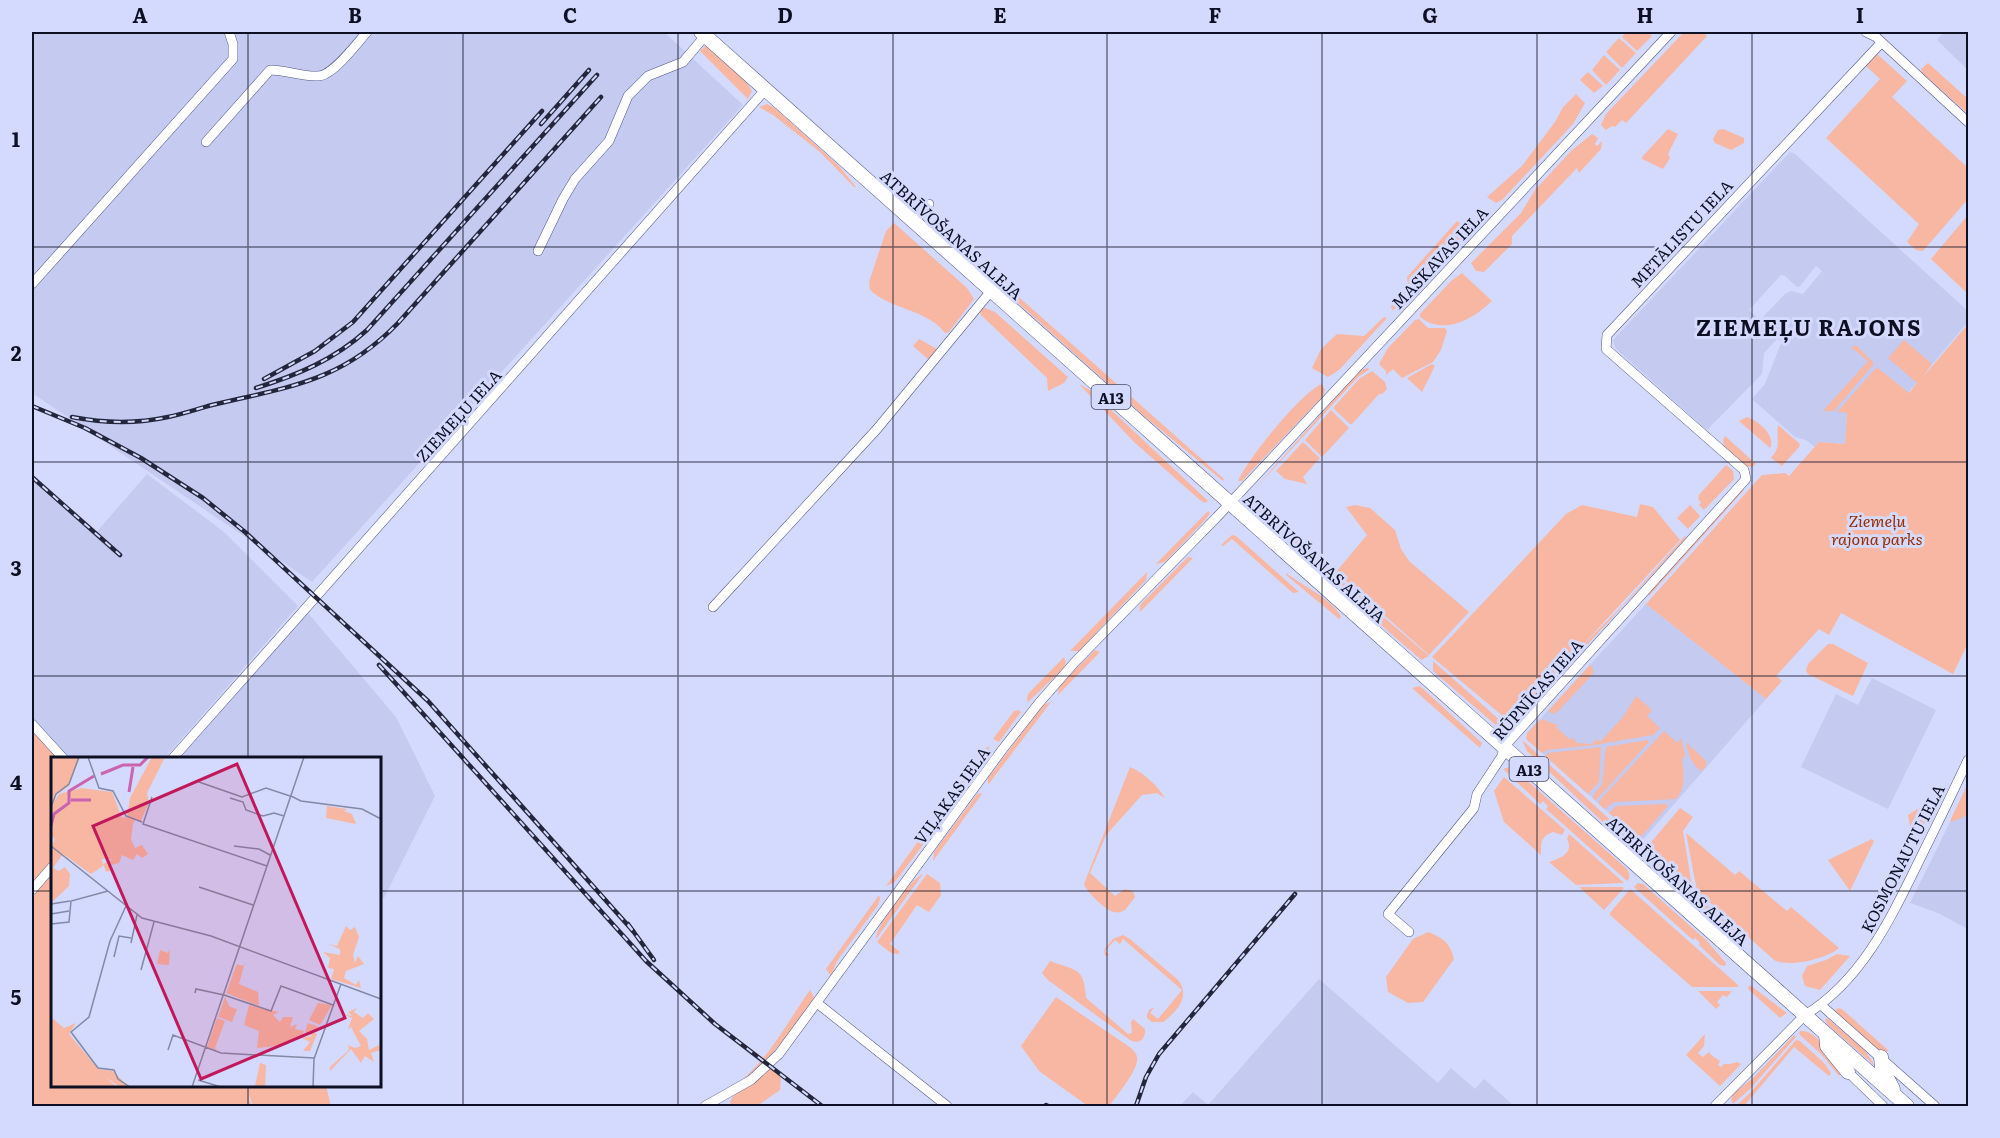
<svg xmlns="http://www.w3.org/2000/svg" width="2000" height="1138" viewBox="0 0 2000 1138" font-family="Literata,serif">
<rect width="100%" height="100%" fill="#d4dafd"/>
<g fill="#c4caf0" fill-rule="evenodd">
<polygon points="32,32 664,32 743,105 312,582 32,393"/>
<polygon points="1944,32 1968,32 1968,70 1937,40"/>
<path d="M1790,152l5,2 173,157v11l-60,71 -30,-25 -40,44h9l-2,32 -26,-2 -4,5 -9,-7 -11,-3 -43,-38 13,-15 17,-43 -5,-2 -13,14 -2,21 -55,56 -91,-81 -3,-9zM1816,266l6,5 -19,23 -12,-3 -6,3 -25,26 -11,-10 32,-35 4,1 12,11 3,-1z"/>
<polygon points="147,474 224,532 298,606 165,758 71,758 52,743 32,718 32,481 94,535"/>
<polygon points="1646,604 1766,699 1641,842 1527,739 1527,733"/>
<polygon points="308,613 396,717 435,796 384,898 380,898 380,758 180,758"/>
<polygon points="1872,678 1936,710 1888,809 1801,767 1836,694 1858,705"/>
<polygon points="1968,786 1968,929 1938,913 1910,903"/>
<polygon points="1319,979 1438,1083 1451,1068 1475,1089 1484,1079 1514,1106 1180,1106 1193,1092 1208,1105"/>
</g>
<g fill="#f7b7a3">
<polygon points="1626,32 1647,32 1652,36 1637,51 1622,37"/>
<polygon points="1684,32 1706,32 1704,33 1707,36 1626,123 1622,120 1615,127 1612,126 1606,130 1601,125 1606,114"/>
<polygon points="1619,38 1636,53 1622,68 1606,52"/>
<polygon points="705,46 709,47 748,84 752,91 748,99 700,51"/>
<polygon points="1877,54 1907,81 1892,97 1968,168 1968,199 1923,251 1916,250 1907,242 1919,224 1826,138 1880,79 1866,66"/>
<polygon points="1604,55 1620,70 1606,85 1592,70"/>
<polygon points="1928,63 1968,99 1968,114 1922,73 1921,69"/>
<polygon points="1588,72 1603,86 1594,93 1580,80"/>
<polygon points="1576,94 1585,103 1573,124 1502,200 1496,203 1487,197 1522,166 1555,122 1563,107"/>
<polygon points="767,104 775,108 839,166 856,187 854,187 820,152 773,115 759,107"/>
<polygon points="1668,129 1678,134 1668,154 1670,158 1663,169 1642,159 1642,157"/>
<polygon points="1723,129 1744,138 1744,143 1731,150 1715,143 1713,139 1718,130"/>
<polygon points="1592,134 1598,138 1595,144 1597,146 1602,141 1601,149 1579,173 1577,168 1512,236 1512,244 1484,272 1476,271 1471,263 1521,213 1535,190 1571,151"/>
<polygon points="1968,215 1968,294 1931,259"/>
<polygon points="1457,221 1462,225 1461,227 1464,230 1459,242 1420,276 1395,309 1392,310 1391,306 1408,285 1407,277"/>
<path d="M894,223l73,65 7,11 -25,33 -4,1c-18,-24 -54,-23 -75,-43l-1,-8 17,-51z"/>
<path d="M1462,273l30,28c-19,18 -48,35 -72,16v-3l31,-33z"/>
<polygon points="1002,282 1224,479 1223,481 1144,416 1017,302 1004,290"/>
<polygon points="983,307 995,312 1068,377 1064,383 1048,391 1047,378 981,315 979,310"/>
<polygon points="1384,317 1387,318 1339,370 1328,377 1312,368 1321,349 1337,334 1364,336"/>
<polygon points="1419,319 1428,328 1445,328 1447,331 1441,350 1433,362 1402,378 1393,369 1386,375 1386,371 1379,364 1388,348 1415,320"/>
<polygon points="1968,324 1968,643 1953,674 1841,613 1829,635 1819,629 1776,676 1782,681 1766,699 1646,604 1762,475 1785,473 1789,476 1819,442 1845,444 1847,413 1837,412 1875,369 1878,368 1909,393 1917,383 1888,358 1904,340 1932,364 1923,377"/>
<polygon points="919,339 937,349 929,360 913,346"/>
<polygon points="1853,346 1857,346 1873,362 1873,365 1834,411 1823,411 1868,361 1851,347"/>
<polygon points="1432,364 1435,366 1422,392 1407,378"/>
<polygon points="1367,368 1370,369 1358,377 1251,493 1360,370"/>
<polygon points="1372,371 1385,382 1387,389 1382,394 1379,394 1352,424 1350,424 1333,408 1359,379"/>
<polygon points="1079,384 1090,390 1208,501 1205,503 1200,500 1134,442"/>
<path d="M1322,384l3,6 -2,6 -81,85h-4c9,-21 63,-89 84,-97z"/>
<polygon points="1331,410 1349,428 1322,457 1305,440"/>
<path d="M1747,417c12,4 29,19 23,31l-31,-27z"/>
<path d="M1778,425l22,19 -1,3 -17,19 -11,-8c11,-12 5,-19 7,-33z"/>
<polygon points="1725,436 1756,464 1752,467 1746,466 1724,446 1723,440"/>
<polygon points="1303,442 1320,458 1303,477 1307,484 1285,479 1276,471"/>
<polygon points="1726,465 1733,471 1734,479 1704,510 1699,505 1701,502 1698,499 1699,495"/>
<polygon points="1744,488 1744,490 1649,596 1648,592"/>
<polygon points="1640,504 1653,507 1680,540 1580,648 1624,604 1685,536 1686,538 1513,725 1512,723 1578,649 1510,722 1432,657 1566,514 1582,505 1637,517"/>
<polygon points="1257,505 1314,554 1312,557 1287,539 1254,509"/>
<polygon points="1355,505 1370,508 1395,530 1401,549 1409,561 1469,612 1429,655 1336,572 1367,535 1346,507"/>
<polygon points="1690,505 1700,516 1688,529 1677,518"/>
<polygon points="1208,511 1210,513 1206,519 1165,562 1156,564"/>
<polygon points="1232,535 1236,536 1299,592 1293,593 1232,539 1223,546 1221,545"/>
<polygon points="1188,557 1193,558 1140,612 1140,606 1142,603"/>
<polygon points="1147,572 1146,580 1079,651 1070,651"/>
<path d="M1286,573c14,11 48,27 55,44l-2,2 -53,-44z"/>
<polygon points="1336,576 1429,656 1421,660 1419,658 1360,607 1335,578"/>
<polygon points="1828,644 1833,644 1868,663 1853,696 1808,674 1806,671 1808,664"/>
<polygon points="1095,650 1100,652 1058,695 1059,686"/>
<polygon points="1064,657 1066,663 1063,669 1028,702 1027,701 1028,694"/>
<polygon points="1433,661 1502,722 1498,727 1433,671"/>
<polygon points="1590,665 1593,668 1593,674 1558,711 1553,714 1548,711"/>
<polygon points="1420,686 1482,743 1480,748 1412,688"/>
<polygon points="1636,696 1652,710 1647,716 1660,728 1653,735 1594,745 1547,750 1542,753 1526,739 1527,733 1541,719 1558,725 1556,727 1570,740 1572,737 1577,743 1592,744 1597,739 1600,742 1623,717"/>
<polygon points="1051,702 988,785 988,778 1043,705"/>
<polygon points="1018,710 1021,712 999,742 993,739 1014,711"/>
<polygon points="32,730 59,758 52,758 52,1086 326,1086 331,1106 253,1106 249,1095 249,1099 252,1106 32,1106 32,909 36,888 32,884"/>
<path d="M1664,731l13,12 4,-5 4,17 -3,5c2,13 4,28 -6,39l-62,3 -10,7 -5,-5v-3z"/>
<polygon points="1522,740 1636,843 1630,845 1623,841 1527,751"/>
<polygon points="1647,740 1649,742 1597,799 1594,800 1593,795 1602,785 1606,747"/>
<path d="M1686,742l20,19v4l-4,6c-10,-5 -14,-18 -16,-29z"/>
<polygon points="988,746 991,752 961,792 957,796 951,796"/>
<polygon points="1601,747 1599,782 1588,794 1545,756 1548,753"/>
<path d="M1130,767c14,6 27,18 35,31l-8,-5 -15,2 -36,40 -16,38 25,23 10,-7 8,2 2,6 -10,13c-4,2 -7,3 -11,2 -8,-1 -28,-21 -30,-28z"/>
<path d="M1509,767l5,2 113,100c2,4 4,8 0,12l-81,-72 2,-3 -5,-5 -3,3 -37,-35z"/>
<path d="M1504,777l61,53 -3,5 -9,-3c-13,4 -12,12 -12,23l-37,-33 -10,-31z"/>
<polygon points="1968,783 1968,815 1954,821 1950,821"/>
<polygon points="978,793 982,794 933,861 934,852"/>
<polygon points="945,804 947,807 946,814 895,882 886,886"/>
<polygon points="1666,804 1668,806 1639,839 1609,813 1616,806"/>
<polygon points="1926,804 1930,814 1922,831 1910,826 1908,815"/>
<polygon points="1680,808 1693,817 1683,831 1692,887 1647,847"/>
<path d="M1686,833l49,42 4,-4 48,40 4,-4 48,41c-13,11 -50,20 -65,12l-77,-69z"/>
<path d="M1569,834l54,48v1l-47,2 -27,-23c9,-3 26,-8 18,-23z"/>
<polygon points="1872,839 1874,841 1850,891 1828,860"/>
<polygon points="1643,849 1735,930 1744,940 1742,942 1713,922 1643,857"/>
<path d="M923,874l-47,65c-1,-13 35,-61 47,-65z"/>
<polygon points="927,874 940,883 941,895 929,912 917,905 890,944 900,952 898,954 891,953 877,942"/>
<polygon points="1638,883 1643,884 1706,940 1726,963 1725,966 1720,965 1699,945 1700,943 1695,938 1693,940 1634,887"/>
<polygon points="1579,887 1622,887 1624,888 1604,910"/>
<polygon points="1630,889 1738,985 1738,987 1692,987 1610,915 1610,913"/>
<polygon points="879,895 880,899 878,905 837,961 831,976 826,969"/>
<path d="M1428,932c15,6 22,11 26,27l-31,43 -15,1 -20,-11 -2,-15 27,-38z"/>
<path d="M1123,935l7,4 48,41c13,16 -1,32 -15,42h-11l-5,-4v-4l3,-5 4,-1 -4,5 8,6 24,-29 -59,-51 -3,5 -5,-4 -10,11 4,4 -4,1 -1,-6 9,-11z"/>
<polygon points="1837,954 1850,956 1820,990 1805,986 1802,976 1807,966 1826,960"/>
<path d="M1050,961c28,10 34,7 36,37l42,36 4,-1 -1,-11 2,-3 12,10c1,10 -6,16 -15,11l-82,-60 -6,-7z"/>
<polygon points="1750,985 1787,1013 1780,1018 1749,990 1748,988"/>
<path d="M810,990l4,7 -1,3c-21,31 -43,61 -74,82 30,-23 49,-61 71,-92z"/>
<polygon points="1698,991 1732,991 1727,997 1723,995 1717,1002 1720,1005 1716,1009"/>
<path d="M1056,997l75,51c4,4 7,7 6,13 -1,11 -21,36 -28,45h-21l-49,-35 -18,-25z"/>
<polygon points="1839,1008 1843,1010 1888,1050 1884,1056 1837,1014 1835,1010"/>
<polygon points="1827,1018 1864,1049 1875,1066 1827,1024 1825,1019"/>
<path d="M1800,1031c20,-1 31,28 41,42l-2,3 -18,-22 -22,-20z"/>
<polygon points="1705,1034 1704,1046 1698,1053 1703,1057 1709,1052 1711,1055 1720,1061 1718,1065 1721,1067 1724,1064 1730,1064 1737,1062 1741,1064 1720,1086 1686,1055"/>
<polygon points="1794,1035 1796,1037 1750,1089 1733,1104 1731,1099 1733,1094 1754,1077"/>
<polygon points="1796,1040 1800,1041 1824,1063 1831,1073 1829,1076 1794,1047 1744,1106 1736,1106 1751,1092"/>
<polygon points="771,1068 781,1077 780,1090 757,1106 731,1106 730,1102 733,1096 755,1082"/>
</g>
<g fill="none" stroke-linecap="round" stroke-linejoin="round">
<g stroke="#4f5586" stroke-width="10">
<g id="street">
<polyline points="1866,32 1876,37 1968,122"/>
<path d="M206,142l64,-72c16,0 33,7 48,6 15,0 39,-33 49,-44"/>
<polyline points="913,222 929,204"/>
<polyline points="538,251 563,199 575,179 609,141 628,96 648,76 683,62 705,36"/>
<polyline points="32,284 233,59 233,44 229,32"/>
<polyline points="713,607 877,429 991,291"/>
<polyline points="32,724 63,758"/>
<polyline points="173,758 765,90"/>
<polyline points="32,890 52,867"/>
<polyline points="1409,932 1388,914 1474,808 1477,794 1502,756 1504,747 1746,479 1744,470 1606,349 1607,335 1881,43"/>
<polyline points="817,1003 947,1106"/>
<polyline points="1821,1005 1935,1106"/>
<polyline points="1848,1072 1883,1106"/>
<polyline points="705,1106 751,1080 779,1054 1002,750 1039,703 1075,662 1217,517 1671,32"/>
<path d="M1715,1106l90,-91c56,-34 85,-95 113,-152 17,-34 34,-69 50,-103"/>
</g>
</g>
<g stroke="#4f5586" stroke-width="15">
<g id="primary">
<polyline points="701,32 1907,1106"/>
<polyline points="1826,1034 1827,1046 1848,1072"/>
<polyline points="1881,1057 1882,1068 1893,1089"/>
</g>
</g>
<use href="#street" stroke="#fff" stroke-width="9"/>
<use href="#primary" stroke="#fff" stroke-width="14"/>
<g stroke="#24273c" stroke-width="4.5">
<g id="rail">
<polyline points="541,124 589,70"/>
<polyline points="264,379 315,351 353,322 542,111"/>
<path d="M256,388c41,-13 78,-28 111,-58l230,-255"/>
<polyline points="32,406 85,428 141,458 203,498 245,532 428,701 633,931"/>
<path d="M72,417c31,6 64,7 96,0 15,-3 29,-8 44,-12 76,-18 129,-23 186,-82l203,-226"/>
<polyline points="32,477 120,555"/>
<polyline points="379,665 646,961 715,1024 822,1106"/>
<polyline points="628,924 654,960"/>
<polyline points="1046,1105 1048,1106"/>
<polyline points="1136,1106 1146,1077 1159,1054 1295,894"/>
</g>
</g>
<use href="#rail" stroke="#d4dafd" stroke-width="2" stroke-dasharray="7" stroke-linecap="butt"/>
</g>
<path fill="none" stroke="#0d0f22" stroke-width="1.5" stroke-opacity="0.55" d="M248,32v726M463,32v1074M678,32v1074M893,32v1074M1107,32v1074M1322,32v1074M1537,32v1074M1752,32v1074M32,247h1936M32,462h1936M32,676h1936M32,891h20M380,891h1588M248,1086v20"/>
<g text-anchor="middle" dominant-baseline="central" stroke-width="6" stroke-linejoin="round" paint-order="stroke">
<g fill="#d4dafd" stroke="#494c64" stroke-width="1.5">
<rect x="1091.5" y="385" width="39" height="24" rx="4.5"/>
<rect x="1509.5" y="757" width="39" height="24" rx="4.5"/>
</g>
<g font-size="15" font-weight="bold" fill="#0d0f22">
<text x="1111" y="397">A13</text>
<text x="1529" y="769">A13</text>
</g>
<g font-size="16" fill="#0d0f22" stroke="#d4dafd">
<text transform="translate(1681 233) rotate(-47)">METĀLISTU IELA</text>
<text transform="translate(952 234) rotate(42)">ATBRĪVOŠANAS ALEJA</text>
<text transform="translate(1439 257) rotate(-47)">MASKAVAS IELA</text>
<text transform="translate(458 415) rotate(-48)">ZIEMEĻU IELA</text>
<text transform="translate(1315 557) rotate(42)">ATBRĪVOŠANAS ALEJA</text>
<text transform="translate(1537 689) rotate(-49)">RŪPNĪCAS IELA</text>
<text transform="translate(951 795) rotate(-54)">VIĻAKAS IELA</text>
<text transform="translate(1902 858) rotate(-63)">KOSMONAUTU IELA</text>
<text transform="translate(1678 880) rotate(42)">ATBRĪVOŠANAS ALEJA</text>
</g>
<g font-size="16" font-style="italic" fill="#992d00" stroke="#d4dafd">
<text x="1877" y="520">Ziemeļu<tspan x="1877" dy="18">rajona parks</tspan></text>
</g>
<g font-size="22" font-weight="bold" letter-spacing="1.5" fill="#0d0f22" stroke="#d4dafd">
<text x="1809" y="326">ZIEMEĻU RAJONS</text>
</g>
</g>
<g transform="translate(51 757)">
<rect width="330" height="330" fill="#d4dafd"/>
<path d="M0,0h29l-11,29 -13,9 -2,7 5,-8 22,-6 31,4 10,26 5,-1 3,-19 22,-41 12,2 -17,34 2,9 -8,19 -6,-2 -2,5 -2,16 4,8 7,-3 6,9 -6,4 -5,-4 -4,6 -11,-5 -3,8 -8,2 2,5 -7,2 -3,-8 9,-5h-10l1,7 -12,8 -28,-20 -10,14 6,3 6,-4 5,7 -1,12 -18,17v-57l4,-6 -4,-6zM276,49l20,3 -3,2 8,3 4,10 -30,-6zM295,169l4,4 5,-3 4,10 -6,18 2,8 3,-7 6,8 -18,7 -2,7 12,7 3,-5 2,8 -30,-9 3,-10 -6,-1 2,-10 -7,-6 17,3v-6l-12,-5 9,2zM119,192l-1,16 -12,-1 3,-14 8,3zM194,205l-6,22 19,8 1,14 -33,-13 11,-29 6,2zM174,240l5,10 7,2 -5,13 -14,-5zM267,246l14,2 -12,20 -11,-5zM198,248l30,7 -6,3 7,7 3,-5h10l-3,10 7,-3 -2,5 9,2 -2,5 -16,9 -29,3 2,-17 -15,-6zM306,251l-3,4 9,6 5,-5 6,6 -15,12 8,8 2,11 10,-5 2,5 -10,3 3,9 -9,-6 -4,7 -10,-14 -21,22v-4l19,-17 -1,-5 7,3 6,-2 -10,-19 -3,2 4,-11 -10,-4 10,2 5,5 -9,-9zM0,260l13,11 12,-5 -7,11 29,35 15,2 16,16h-9l-15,-10 12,10h-66zM166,261l8,3 -10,27 3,3 -11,-4zM257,266l11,4 -2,5 -6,-2 6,4 -7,17h-7l7,-9 -8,-4 10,-2 -7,-4zM209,306l6,2 -1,22 -10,-1z" fill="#f7b7a3"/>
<path fill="none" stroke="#ca64b0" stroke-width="3" d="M50,17l22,-9h17l8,-8M78,35l4,-25M20,43h20M0,69l3,-12 15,-11v-12l25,-15"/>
<path fill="none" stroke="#8489a5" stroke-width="1.5" d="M37,0l11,31 14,3 13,25 16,6M148,25l43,15 24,-9 24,8M240,39l10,5 61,8 19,10M101,40l-9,27 124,42M179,41l13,4 3,8 17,6 11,-3 10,3M0,50l5,-13 13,-10 10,-27M0,89l91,72 69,18 170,63M183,89l25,3 11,6M148,130l54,18M0,147l19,-3M75,149l-16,35 -21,76 -18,15 27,36 16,2 4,9 12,8M0,157l18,-3M0,167l18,-2 2,-21 37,-10M80,186l6,-28M63,200l5,-21 12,2M90,213l13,-48M144,236l1,-4 28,6 47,16 10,-25 52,19M117,293l5,-15 48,18 93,5M147,323l23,7M141,330l112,-330M262,330l1,-28 27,-75"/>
<path fill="#c2185b" fill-opacity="0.15" stroke="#c2185b" stroke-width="3" d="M186,7l108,254 -144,61 -108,-253z"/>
<rect width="330" height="330" fill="none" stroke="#0d0f22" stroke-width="3"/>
</g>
<rect width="2000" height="1138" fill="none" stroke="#d4dafd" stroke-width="66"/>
<rect x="33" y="33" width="1934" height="1072" fill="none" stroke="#0d0f22" stroke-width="2"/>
<g font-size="20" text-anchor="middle" font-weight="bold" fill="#0d0f22">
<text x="140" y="23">A</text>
<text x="355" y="23">B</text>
<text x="570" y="23">C</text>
<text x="785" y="23">D</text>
<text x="1000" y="23">E</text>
<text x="1215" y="23">F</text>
<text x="1430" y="23">G</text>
<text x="1645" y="23">H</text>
<text x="1860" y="23">I</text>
<text x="16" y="147">1</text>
<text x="16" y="361">2</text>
<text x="16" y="576">3</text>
<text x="16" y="790">4</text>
<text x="16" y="1005">5</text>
</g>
</svg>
